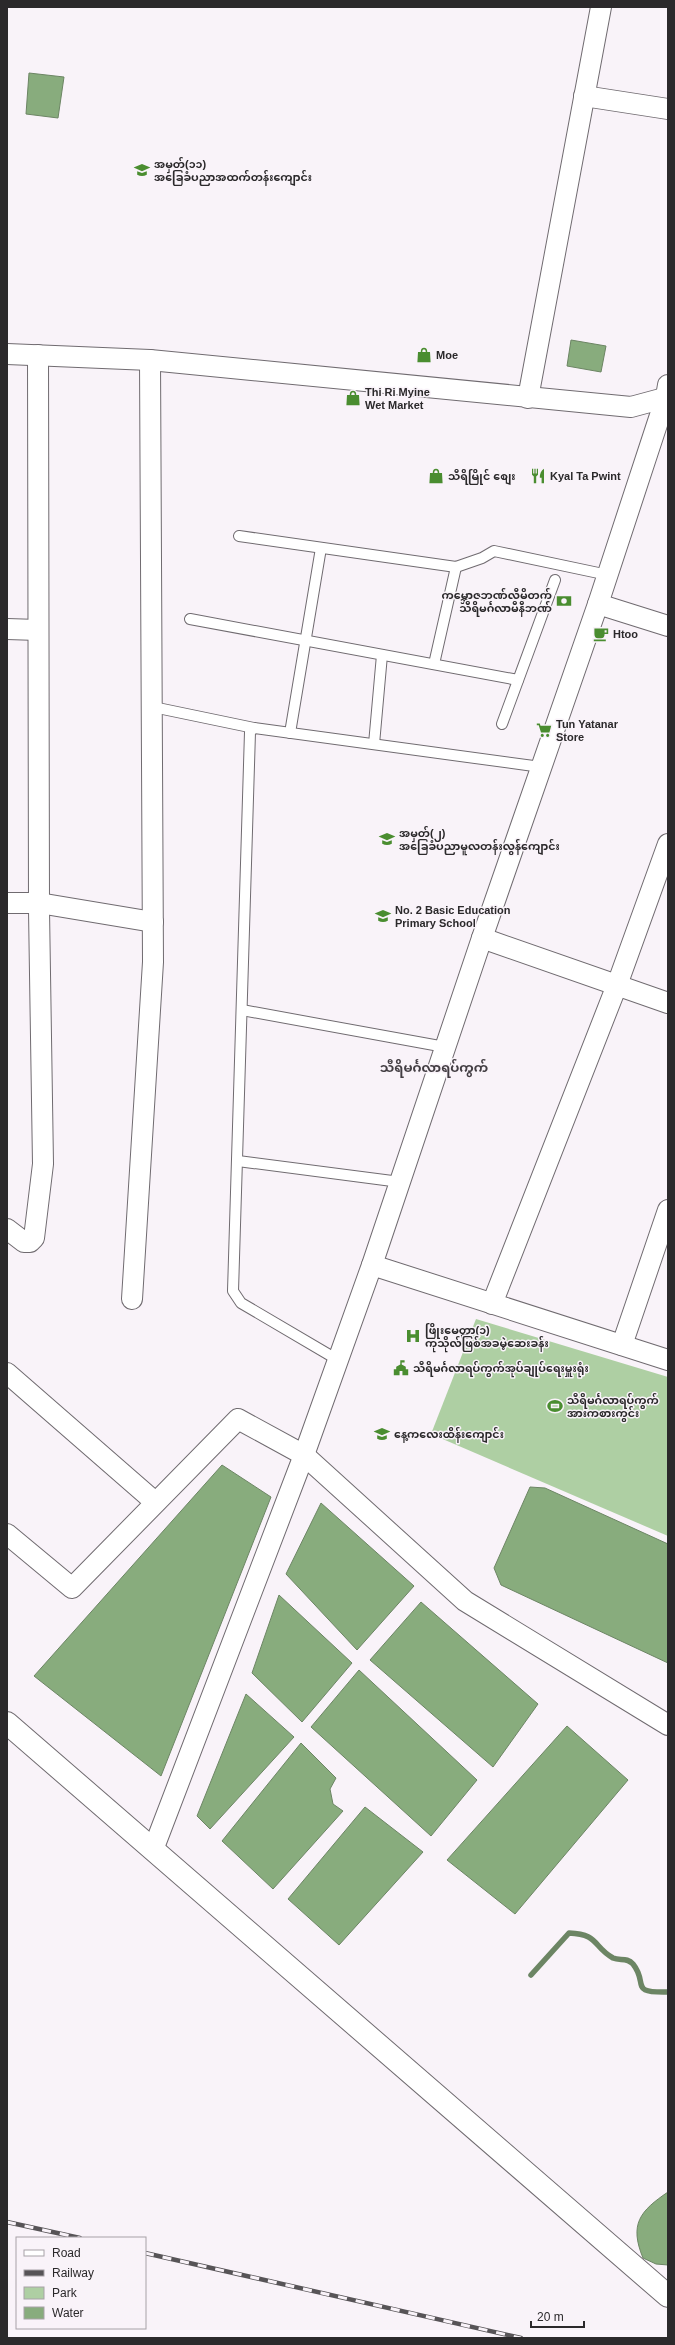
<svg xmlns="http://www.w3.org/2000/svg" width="675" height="2345" viewBox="0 0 675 2345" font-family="Helvetica,'Noto Sans Myanmar',sans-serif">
<rect width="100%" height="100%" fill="#f9f3f9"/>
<polygon fill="#aecfa3" points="476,1319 668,1377 668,1536 431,1434"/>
<g fill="#88ac7d" stroke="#6c8564">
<polygon points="29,73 64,77 58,118 26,114"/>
<polygon points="571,340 606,346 601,372 567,366"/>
<polygon points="222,1465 271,1497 161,1776 34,1676"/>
<polygon points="530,1487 545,1488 668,1544 668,1663 501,1585 494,1568"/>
<polygon points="321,1503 414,1586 357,1650 286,1574"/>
<polygon points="279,1595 352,1663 302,1722 252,1673"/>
<polygon points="421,1602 538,1704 493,1767 370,1660"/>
<polygon points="359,1670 477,1780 431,1836 311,1727"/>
<polygon points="246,1694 294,1737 210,1829 197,1816"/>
<polygon points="567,1726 628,1780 515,1914 447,1860"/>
<polygon points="301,1743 336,1778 330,1789 333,1804 343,1811 273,1889 222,1841"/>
<polygon points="365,1807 423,1852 339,1945 288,1899"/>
<path d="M668,2192v73l-12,-1 -13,-6c-14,-34 -3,-47 25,-66z"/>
</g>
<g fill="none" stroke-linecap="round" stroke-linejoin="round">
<path stroke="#6c8564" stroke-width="5.5" d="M531,1975l38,-42c30,1 24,14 44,25 7,3 14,-1 20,6 16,20 -5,29 35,28"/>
<g stroke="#706b70" stroke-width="12">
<g id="service">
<polyline points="239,536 456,567 482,558 494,551 608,575"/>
<polyline points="190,619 518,680"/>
<polyline points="434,664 456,567"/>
<polyline points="153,707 254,728"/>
<polyline points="502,724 555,580"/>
<polyline points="290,733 321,548"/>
<polyline points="374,744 382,655"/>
<polyline points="242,1010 445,1047"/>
<polyline points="238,1161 400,1182"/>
<polyline points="338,1360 241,1303 233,1291 250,732 254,728 541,767"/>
</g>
</g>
<g stroke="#706b70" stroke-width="22">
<g id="minor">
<polyline points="584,96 668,109"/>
<polyline points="7,354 150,360 631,407 668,397"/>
<polyline points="528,398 601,7"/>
<polyline points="598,604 668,626"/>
<polyline points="7,629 38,630"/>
<polyline points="7,903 39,903 153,922"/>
<polyline points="482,938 668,1003"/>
<polyline points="7,1229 24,1242 30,1242 34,1238 43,1164 39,910 38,355"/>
<polyline points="372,1265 668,1360"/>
<polyline points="132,1299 153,962 150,360"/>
<polyline points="492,1304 617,985 668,844"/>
<polyline points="622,1345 668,1210"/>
<polyline points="7,1373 155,1502"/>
<polyline points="7,1534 72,1588 238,1419 304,1455 465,1601 668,1725"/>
<polyline points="153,1850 304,1455 372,1265 482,938 598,604 666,397 668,385"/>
</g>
</g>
<g stroke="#706b70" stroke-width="24">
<polyline id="secondary" points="7,1723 668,2296"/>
</g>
<use href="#service" stroke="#fff" stroke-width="10"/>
<use href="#minor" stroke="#fff" stroke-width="20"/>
<use href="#secondary" stroke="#fff" stroke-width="22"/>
<g stroke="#575457" stroke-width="4.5">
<g id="rail">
<polyline points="7,2222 80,2238"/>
<polyline points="145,2253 521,2338"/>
</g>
</g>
<use href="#rail" stroke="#f9f3f9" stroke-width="3" stroke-dasharray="9" stroke-linecap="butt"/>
</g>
<defs>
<g id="school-bare" transform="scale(1.2)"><path d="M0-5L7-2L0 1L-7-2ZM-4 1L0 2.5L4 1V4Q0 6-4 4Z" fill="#4a8d30" stroke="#f9f3f9" stroke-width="2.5" paint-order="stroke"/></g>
<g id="shop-bare" transform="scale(1.2)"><path d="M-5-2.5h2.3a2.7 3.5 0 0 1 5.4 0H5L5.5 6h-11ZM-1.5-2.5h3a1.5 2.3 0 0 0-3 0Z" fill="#4a8d30" stroke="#f9f3f9" stroke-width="2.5" paint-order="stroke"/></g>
<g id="restaurant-bare" transform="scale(1.2)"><path d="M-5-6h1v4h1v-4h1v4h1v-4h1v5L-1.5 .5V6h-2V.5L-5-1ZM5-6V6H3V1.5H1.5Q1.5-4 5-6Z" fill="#4a8d30" stroke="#f9f3f9" stroke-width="2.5" paint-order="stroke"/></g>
<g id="bank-bare" transform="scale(1.2)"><path d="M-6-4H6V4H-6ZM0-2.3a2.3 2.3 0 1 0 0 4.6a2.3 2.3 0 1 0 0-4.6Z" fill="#4a8d30" stroke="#f9f3f9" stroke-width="2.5" paint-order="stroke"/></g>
<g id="cafe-bare" transform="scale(1.2)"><path d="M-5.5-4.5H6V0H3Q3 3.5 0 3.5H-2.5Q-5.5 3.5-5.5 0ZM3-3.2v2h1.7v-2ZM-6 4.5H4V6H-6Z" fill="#4a8d30" stroke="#f9f3f9" stroke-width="2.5" paint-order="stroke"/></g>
<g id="supermarket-bare" transform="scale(1.2)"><path d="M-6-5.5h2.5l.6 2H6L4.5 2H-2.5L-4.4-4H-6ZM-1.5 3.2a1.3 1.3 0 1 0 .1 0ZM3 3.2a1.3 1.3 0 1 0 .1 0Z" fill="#4a8d30" stroke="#f9f3f9" stroke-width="2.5" paint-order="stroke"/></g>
<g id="hospital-bare" transform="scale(1.2)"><path d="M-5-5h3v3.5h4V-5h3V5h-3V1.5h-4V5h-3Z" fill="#4a8d30" stroke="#f9f3f9" stroke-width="2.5" paint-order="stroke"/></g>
<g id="civic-bare" transform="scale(1.2)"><path d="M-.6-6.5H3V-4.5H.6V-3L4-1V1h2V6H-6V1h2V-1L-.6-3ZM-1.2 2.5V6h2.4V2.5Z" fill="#4a8d30" stroke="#f9f3f9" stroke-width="2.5" paint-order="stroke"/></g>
<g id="stadium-bare" transform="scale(1.2)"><path d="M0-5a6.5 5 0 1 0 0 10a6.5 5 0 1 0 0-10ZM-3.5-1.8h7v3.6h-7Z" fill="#4a8d30" stroke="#f9f3f9" stroke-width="2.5" paint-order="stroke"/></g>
</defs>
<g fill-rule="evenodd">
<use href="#school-bare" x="142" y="170"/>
<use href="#shop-bare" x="424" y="355"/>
<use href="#shop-bare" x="353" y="398"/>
<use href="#shop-bare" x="436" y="476"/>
<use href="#restaurant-bare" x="538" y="476"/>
<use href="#bank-bare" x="564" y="601"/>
<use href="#cafe-bare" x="601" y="634"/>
<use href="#supermarket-bare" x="544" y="730"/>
<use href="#school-bare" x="387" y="839"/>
<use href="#school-bare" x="383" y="916"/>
<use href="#hospital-bare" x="413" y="1336"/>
<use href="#civic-bare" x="401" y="1368"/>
<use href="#stadium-bare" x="555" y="1406"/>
<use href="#school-bare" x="382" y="1434"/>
</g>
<g text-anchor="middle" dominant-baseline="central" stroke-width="3" stroke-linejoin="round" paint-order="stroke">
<g font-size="11" font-weight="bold" fill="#2b292b" stroke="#f9f3f9" text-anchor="start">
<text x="154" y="164">အမှတ်(၁၁)<tspan x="154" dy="13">အခြေခံပညာအထက်တန်းကျောင်း</tspan></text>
<text x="436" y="355">Moe</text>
<text x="365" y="392">Thi Ri Myine<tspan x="365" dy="13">Wet Market</tspan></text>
<text x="448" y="476">သီရိမြိုင် စျေး</text>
<text x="550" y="476">Kyal Ta Pwint</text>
<text x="552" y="595" text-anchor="end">ကမ္ဘောဇဘဏ်လီမိတက်<tspan x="552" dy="13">သီရိမင်္ဂလာမီနီဘဏ်</tspan></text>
<text x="613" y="634">Htoo</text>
<text x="556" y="724">Tun Yatanar<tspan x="556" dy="13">Store</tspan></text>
<text x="399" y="833">အမှတ်(၂)<tspan x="399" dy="13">အခြေခံပညာမူလတန်းလွန်ကျောင်း</tspan></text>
<text x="395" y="910">No. 2 Basic Education<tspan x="395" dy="13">Primary School</tspan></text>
<text x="425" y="1330">ဖြိုးမေတ္တာ(၁)<tspan x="425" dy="13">ကုသိုလ်ဖြစ်အခမဲ့ဆေးခန်း</tspan></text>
<text x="413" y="1368">သီရိမင်္ဂလာရပ်ကွက်အုပ်ချုပ်ရေးမှူးရုံး</text>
<text x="567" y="1400">သီရိမင်္ဂလာရပ်ကွက်<tspan x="567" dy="13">အားကစားကွင်း</tspan></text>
<text x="394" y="1434">နေ့ကလေးထိန်းကျောင်း</text>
</g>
<g font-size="13" font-weight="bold" fill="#433e43" stroke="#f9f3f9">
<text x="434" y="1067">သီရိမင်္ဂလာရပ်ကွက်</text>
</g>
</g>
<rect width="675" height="2345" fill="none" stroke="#2b292b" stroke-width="16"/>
<rect x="16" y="2237" width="130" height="92" fill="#f9f3f9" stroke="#a7a2a7"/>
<rect x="24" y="2250" width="20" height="6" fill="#ffffff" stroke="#a7a2a7"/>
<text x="52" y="2257" font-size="12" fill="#2b292b">Road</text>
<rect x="24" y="2270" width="20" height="6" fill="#575457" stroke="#a7a2a7"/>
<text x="52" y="2277" font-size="12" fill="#2b292b">Railway</text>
<rect x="24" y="2287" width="20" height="12" fill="#aecfa3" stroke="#a7a2a7"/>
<text x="52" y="2297" font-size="12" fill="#2b292b">Park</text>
<rect x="24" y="2307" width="20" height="12" fill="#88ac7d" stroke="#a7a2a7"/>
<text x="52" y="2317" font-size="12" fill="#2b292b">Water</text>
<path d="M531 2321v6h53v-6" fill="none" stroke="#2b292b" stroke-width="2"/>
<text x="537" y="2321" font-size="12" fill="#2b292b" stroke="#f9f3f9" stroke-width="3" paint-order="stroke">20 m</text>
</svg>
